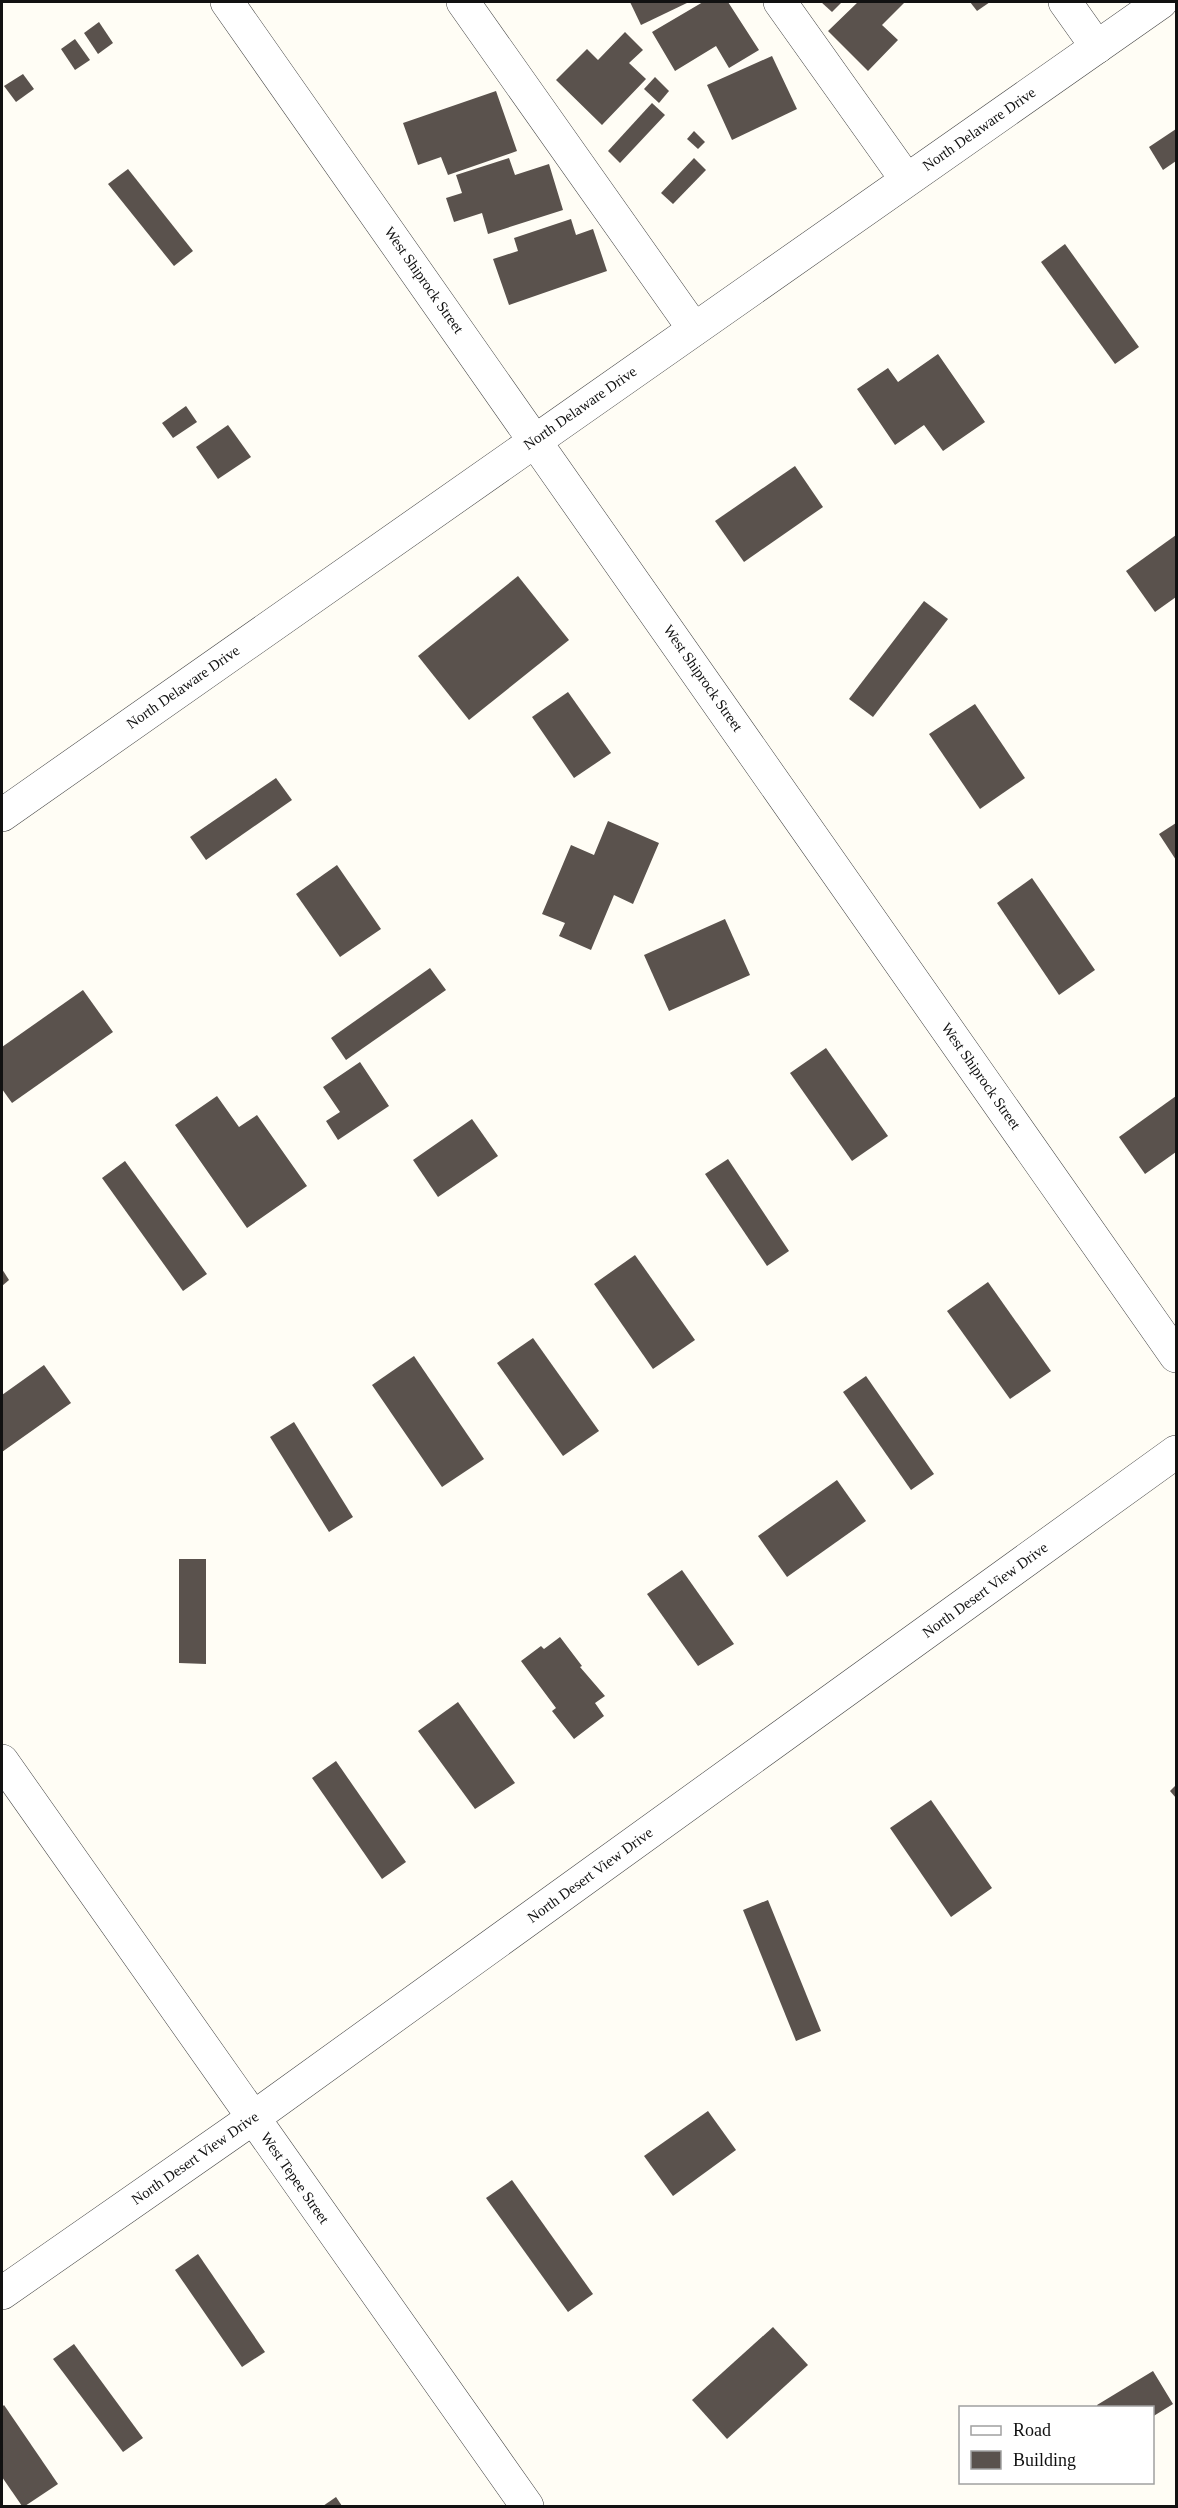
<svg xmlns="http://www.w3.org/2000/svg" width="1178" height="2508" viewBox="0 0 1178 2508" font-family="'Times New Roman',serif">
<rect width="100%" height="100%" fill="#fffdf5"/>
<g fill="#5a524d">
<polygon points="630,2 689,2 641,25"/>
<polygon points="703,2 728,2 759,50 729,68 716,46 675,71 652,32"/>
<polygon points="821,2 842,2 832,12"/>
<polygon points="858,2 905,2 882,25 898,40 868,71 828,31"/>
<polygon points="970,2 990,2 977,11"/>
<polygon points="99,22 113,43 98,54 84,33"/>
<polygon points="625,32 643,50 629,63 646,79 602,125 556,80 587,49 598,60"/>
<polygon points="75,39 90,60 75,70 61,49"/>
<polygon points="772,56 797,109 732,140 707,85"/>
<polygon points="23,74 34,89 16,102 4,86"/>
<polygon points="655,77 669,91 659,103 644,89"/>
<polygon points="496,91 517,151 448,175 441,157 418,165 403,123"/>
<polygon points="652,103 665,115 620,163 608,151"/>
<polygon points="1176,129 1176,161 1163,170 1149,147"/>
<polygon points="694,131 705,142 698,149 687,139"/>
<polygon points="509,158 515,175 549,164 563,210 488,234 482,213 454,222 446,198 462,193 456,175"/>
<polygon points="694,158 706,170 673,204 661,193"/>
<polygon points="128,169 193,251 174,266 108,184"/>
<polygon points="571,219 576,235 593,229 607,271 509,305 493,259 518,251 514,238"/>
<polygon points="1065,244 1139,347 1115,364 1041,262"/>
<polygon points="938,354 985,422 943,451 924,425 895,445 857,389 888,368 898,382"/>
<polygon points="186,406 197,422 173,438 162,423"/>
<polygon points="228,425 251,457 218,479 196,447"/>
<polygon points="795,466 823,507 744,562 715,521"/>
<polygon points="1176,535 1176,597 1155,612 1126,571"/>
<polygon points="518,576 569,640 469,720 418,656"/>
<polygon points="924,601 948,619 873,717 849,699"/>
<polygon points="568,692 611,753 574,778 532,717"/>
<polygon points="975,704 1025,778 980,809 929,734"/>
<polygon points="276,778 292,800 206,860 190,837"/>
<polygon points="608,821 659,843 633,904 614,895 591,950 559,936 565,923 542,914 571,845 594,855"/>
<polygon points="1176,823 1176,860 1159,834"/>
<polygon points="337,865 381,929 340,957 296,894"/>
<polygon points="1032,878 1095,970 1059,995 997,903"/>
<polygon points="725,919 750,975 669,1011 644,955"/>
<polygon points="430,968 446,990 346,1060 331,1038"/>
<polygon points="83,990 113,1032 12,1103 2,1089 2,1047"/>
<polygon points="826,1048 888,1136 852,1161 790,1073"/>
<polygon points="360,1062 389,1106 338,1140 326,1121 340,1112 323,1087"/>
<polygon points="217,1096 239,1127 257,1115 307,1186 247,1228 175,1125"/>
<polygon points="1176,1096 1176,1152 1145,1174 1119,1137"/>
<polygon points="472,1119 498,1156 438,1197 413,1160"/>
<polygon points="728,1159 789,1251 767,1266 705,1174"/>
<polygon points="125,1161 207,1274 183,1291 102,1178"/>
<polygon points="635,1255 695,1340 653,1369 594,1284"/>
<polygon points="2,1269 9,1280 2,1286"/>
<polygon points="988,1282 1051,1371 1010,1399 947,1311"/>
<polygon points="533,1338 599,1431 563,1456 497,1363"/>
<polygon points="414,1356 484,1459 442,1487 372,1385"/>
<polygon points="44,1365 71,1403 2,1452 2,1395"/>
<polygon points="866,1376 934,1474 911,1490 843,1392"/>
<polygon points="294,1422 353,1517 329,1532 270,1437"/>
<polygon points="837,1480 866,1521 787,1577 758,1536"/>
<polygon points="179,1559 206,1559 206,1664 179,1663"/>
<polygon points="682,1570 734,1644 698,1666 647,1594"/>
<polygon points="560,1637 582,1666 580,1667 605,1696 595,1703 604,1716 574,1739 552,1711 556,1708 521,1661 541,1646 544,1649"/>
<polygon points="458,1702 515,1783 475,1809 418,1731"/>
<polygon points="336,1761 406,1862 382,1879 312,1778"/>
<polygon points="1176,1785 1176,1798 1170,1791"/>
<polygon points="931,1800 992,1888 951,1917 890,1828"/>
<polygon points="768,1900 821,2031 796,2041 743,1910"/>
<polygon points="708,2111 736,2150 673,2196 644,2156"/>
<polygon points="512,2180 593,2294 568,2312 486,2198"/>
<polygon points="198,2254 265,2352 242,2367 175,2270"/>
<polygon points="773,2327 808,2365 727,2439 692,2400"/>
<polygon points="74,2344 143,2438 123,2452 53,2359"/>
<polygon points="1153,2371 1173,2404 1152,2417 1152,2408 1098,2408 1097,2405"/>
<polygon points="4,2405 58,2484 25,2506 22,2506 2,2477 2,2407"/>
<polygon points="336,2497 342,2506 323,2506"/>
</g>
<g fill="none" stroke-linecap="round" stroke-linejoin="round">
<g stroke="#444" stroke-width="34">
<g id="minor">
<polyline points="227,2 1176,1356"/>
<polyline points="463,2 694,329"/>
<polyline points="780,2 906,179"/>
<polyline points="1065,2 1097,47"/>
<polyline points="2,815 1161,2"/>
<polyline points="2,1761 527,2506"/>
<polyline points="2,2293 253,2118 1176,1452"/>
</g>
</g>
<use href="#minor" stroke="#fff" stroke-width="33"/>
</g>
<g text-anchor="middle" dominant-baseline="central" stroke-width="6" stroke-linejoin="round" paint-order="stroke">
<g font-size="15" fill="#111" stroke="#fff">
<text transform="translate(979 129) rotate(-35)">North Delaware Drive</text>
<text transform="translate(424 280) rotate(55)">West Shiprock Street</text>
<text transform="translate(580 408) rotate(-35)">North Delaware Drive</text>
<text transform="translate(703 678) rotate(55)">West Shiprock Street</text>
<text transform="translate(183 687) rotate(-35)">North Delaware Drive</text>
<text transform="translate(981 1076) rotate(55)">West Shiprock Street</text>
<text transform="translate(985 1590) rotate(-36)">North Desert View Drive</text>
<text transform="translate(590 1875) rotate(-36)">North Desert View Drive</text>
<text transform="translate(195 2158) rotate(-35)">North Desert View Drive</text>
<text transform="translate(295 2178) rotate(55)">West Tepee Street</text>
</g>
</g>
<rect width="1178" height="2508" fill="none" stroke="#111111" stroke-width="6"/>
<rect x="959" y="2406" width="195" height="78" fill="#ffffff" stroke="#a0a0a0" stroke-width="1.5"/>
<rect x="971" y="2426" width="30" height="9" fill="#ffffff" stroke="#a0a0a0" stroke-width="1.5"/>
<text x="1013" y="2436" font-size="18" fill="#111111">Road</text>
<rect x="971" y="2451" width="30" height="18" fill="#5a524d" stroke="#a0a0a0" stroke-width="1.5"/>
<text x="1013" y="2466" font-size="18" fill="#111111">Building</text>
</svg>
